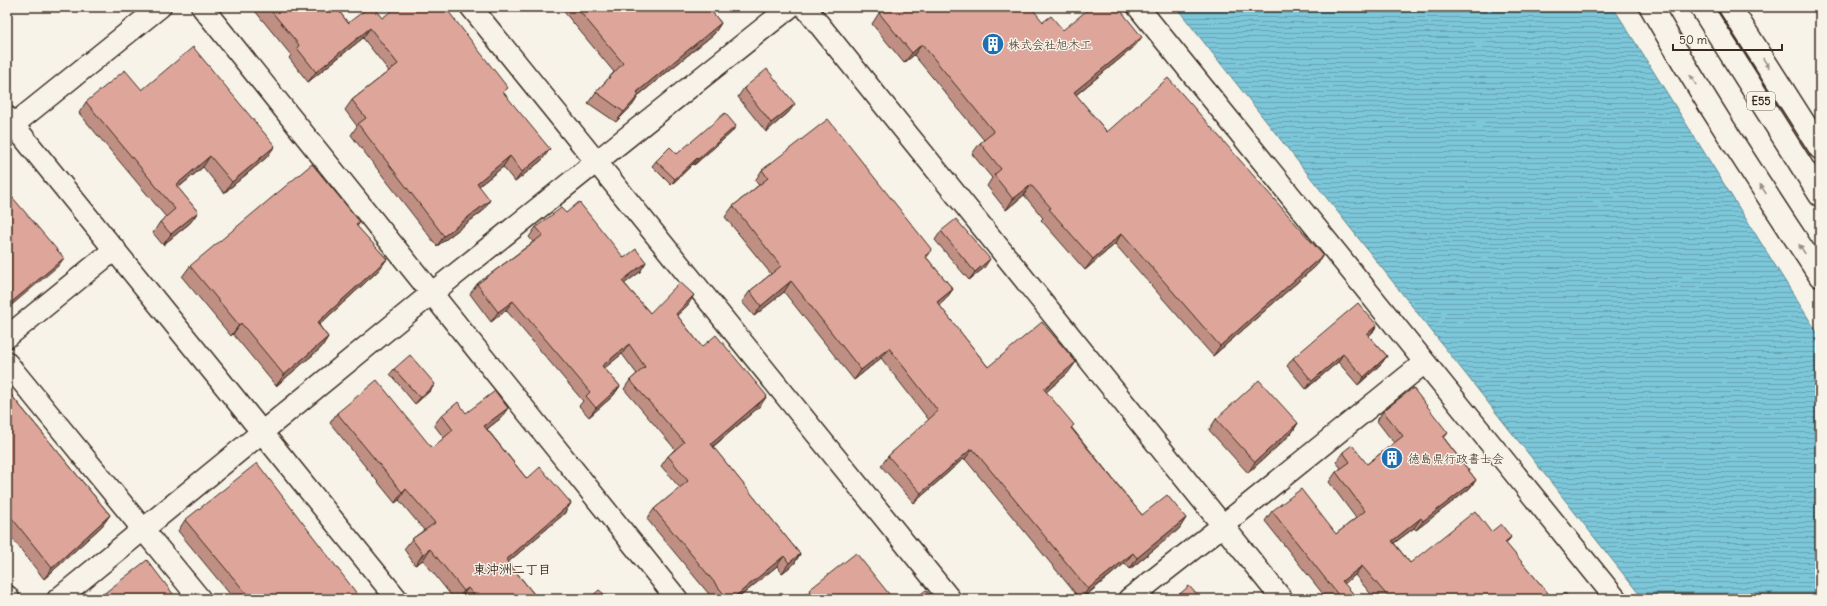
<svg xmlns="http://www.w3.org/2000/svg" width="1827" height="606" viewBox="0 0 1827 606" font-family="Delius,'Klee One',sans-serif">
<defs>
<pattern id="water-rules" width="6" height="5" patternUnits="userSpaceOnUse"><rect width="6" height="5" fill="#7bc7da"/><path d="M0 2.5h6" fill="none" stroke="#66a2b0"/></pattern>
</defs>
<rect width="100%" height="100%" fill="#f7f3e8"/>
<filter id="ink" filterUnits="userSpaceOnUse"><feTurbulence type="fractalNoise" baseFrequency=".025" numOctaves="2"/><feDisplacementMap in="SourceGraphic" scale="8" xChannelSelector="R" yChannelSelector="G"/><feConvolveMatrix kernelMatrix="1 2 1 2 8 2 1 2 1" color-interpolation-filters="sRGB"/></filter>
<g filter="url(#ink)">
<polygon fill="url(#water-rules)" stroke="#61888f" points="1176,7 1613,7 1820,337 1820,599 1643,599"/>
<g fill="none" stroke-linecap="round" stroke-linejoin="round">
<g stroke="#3b2a1e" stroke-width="24">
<g id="minor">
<polyline points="202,7 677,599"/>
<polyline points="471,7 950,599"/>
<polyline points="805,7 1282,599"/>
<polyline points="1138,7 1616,599"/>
<polyline points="7,117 397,599"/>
<polyline points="13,125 160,7"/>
<polyline points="7,337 115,249"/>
<polyline points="7,363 200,599"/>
<polyline points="7,596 9,599"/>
<polyline points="58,599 432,293 790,7"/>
<polyline points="1129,599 1222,526 1424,363"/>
</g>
</g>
<g stroke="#3b2a1e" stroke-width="25">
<g id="highway">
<path d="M1651,7c52,92 111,180 169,269"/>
<polyline points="1701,7 1820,195"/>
<polyline points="1730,7 1820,148"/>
</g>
</g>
<use href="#minor" stroke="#f7f3e8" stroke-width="21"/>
<use href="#highway" stroke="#f7f3e8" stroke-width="22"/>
</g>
<g fill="#bf8f84" stroke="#3b2a1e">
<polygon points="258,7 336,7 348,23 382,18 505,94 542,160 515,182 503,167 479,186 483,211 437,246 351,135 357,126 345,110 352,100 389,71 363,38 308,82 289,58 291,55 255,11"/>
<polygon points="560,7 708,7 721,23 714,34 639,95 632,106 616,122 588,103 596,92 614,72"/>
<polygon points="879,13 1043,22 1063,30 1134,47 1076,95 1107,132 1316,266 1213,356 1115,244 1085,270 1041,220 1043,218 1024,195 1006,210 987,186 992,178 972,154 980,143 984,140 914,55 904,63 872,24"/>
<polygon points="744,88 789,112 766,132 738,97"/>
<polygon points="142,90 267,157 224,193 203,167 178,188 198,212 190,223 163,245 153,233 160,222 166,217 79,113 86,102"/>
<polygon points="732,132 694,165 693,164 671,185 652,166 656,161 677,154"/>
<polygon points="762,170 926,257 953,289 945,300 939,305 988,367 1068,373 1046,392 1072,428 1142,515 1186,518 1179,529 1130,569 1125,563 1082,599 1080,599 965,459 962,460 914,503 881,466 888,456 929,420 881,358 854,380 784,292 754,316 742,302 750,291 771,274 725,217 733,206 759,185 755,181"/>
<polygon points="566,213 624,258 646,262 640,272 624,283 650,313 688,305 677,315 702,347 760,406 713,447 800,554 794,564 782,573 777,566 737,599 713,599 647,519 654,509 680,488 661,466 668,456 675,449 624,389 630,380 637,374 622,354 604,368 620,386 613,396 589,417 579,406 583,401 506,310 491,322 470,294 477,284 533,242 529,237 536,227"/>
<polygon points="360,222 357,227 387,259 379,270 319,325 328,337 321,348 276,386 233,334 231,336 182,277 190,266"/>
<polygon points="941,231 984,268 969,280 935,240"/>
<polygon points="1377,325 1372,333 1369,336 1387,356 1381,364 1358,385 1338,362 1306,389 1287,366 1293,358"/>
<polygon points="394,369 431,390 415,404 390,374"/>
<polygon points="7,390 110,515 102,526 44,579 7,532"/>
<polygon points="1383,411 1448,433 1444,438 1476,480 1469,489 1416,530 1414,528 1394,543 1410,563 1491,532 1511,537 1506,544 1553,599 1375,599 1355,575 1344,584 1358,599 1327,599 1265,521 1272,511 1336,534 1356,518 1329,482 1336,472 1341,468 1336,462 1343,452 1367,464 1394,443 1377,421"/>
<polygon points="337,413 432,448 444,438 434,425 442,415 466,413 501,418 487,429 527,479 571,503 564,514 508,562 538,599 461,599 461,598 460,599 454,599 423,560 415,565 404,549 412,539 424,530 399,500 395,503 330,423"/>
<polygon points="1216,419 1298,423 1291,434 1248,473 1209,430"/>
<polygon points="185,520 361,599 234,599 178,531"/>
</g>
<g fill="#9b746c" stroke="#3b2a1e">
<polygon points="721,23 714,34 629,103 637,92"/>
<polygon points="370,28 363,38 308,82 316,72"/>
<polygon points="1142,37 1134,47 1066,103 1074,92"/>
<polygon points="922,44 914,55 904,63 912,53"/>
<polygon points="639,95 632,106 616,122 624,112"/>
<polygon points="795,104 789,112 766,132 771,123"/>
<polygon points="736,126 732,132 694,165 698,159"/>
<polygon points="275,146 267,157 224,193 232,182"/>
<polygon points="550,149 542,160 515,182 522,172"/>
<polygon points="210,156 203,167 168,196 176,185"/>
<polygon points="510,156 503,167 470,193 477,183"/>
<polygon points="697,158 693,164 671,185 675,179"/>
<polygon points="1031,185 1024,195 1006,210 1013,199"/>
<polygon points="490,200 483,211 437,246 444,236"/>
<polygon points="198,212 190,223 163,245 171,234"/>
<polygon points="1122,233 1115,244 1085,270 1093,259"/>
<polygon points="932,250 924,261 925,256"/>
<polygon points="1323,255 1316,266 1213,356 1220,346"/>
<polygon points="64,258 58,266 7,309 7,306"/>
<polygon points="387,259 379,270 309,334 317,323"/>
<polygon points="990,259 984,268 969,280 975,272"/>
<polygon points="646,262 640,272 615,291 622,281"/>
<polygon points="791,281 784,292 754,316 761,306"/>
<polygon points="953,289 945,300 930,313 937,302"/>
<polygon points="694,295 688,305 669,323 676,314"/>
<polygon points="513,301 506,310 491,322 498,312"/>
<polygon points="241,323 233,334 231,336 239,325"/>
<polygon points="1377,325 1372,333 1361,342 1367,334"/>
<polygon points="328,337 321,348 276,386 284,375"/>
<polygon points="629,344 622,354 595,376 602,366"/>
<polygon points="889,348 881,358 854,380 861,370"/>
<polygon points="1343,354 1338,362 1306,389 1312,381"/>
<polygon points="1387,356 1381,364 1358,385 1364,377"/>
<polygon points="1076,362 1068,373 1037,400 1044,389"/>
<polygon points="435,384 431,390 415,404 420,398"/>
<polygon points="620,386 613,396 589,417 596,408"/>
<polygon points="767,396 760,406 704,454 711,444"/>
<polygon points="508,408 501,418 477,437 484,426"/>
<polygon points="1298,423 1291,434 1248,473 1255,462"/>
<polygon points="973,449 965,459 962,460 914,503 921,493 970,450"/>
<polygon points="1476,480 1469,489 1416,530 1423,521"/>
<polygon points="406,489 399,500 395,503 402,492"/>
<polygon points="571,503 564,514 499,570 506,560"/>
<polygon points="110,515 102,526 44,579 52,568"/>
<polygon points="1186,518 1179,529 1130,569 1137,558"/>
<polygon points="1421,518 1414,528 1385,550 1392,541"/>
<polygon points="1511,537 1504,546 1505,542"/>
<polygon points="430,549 423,560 415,565 423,554"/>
<polygon points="1133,553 1125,563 1081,599 1088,589"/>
<polygon points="800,554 794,564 782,573 789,563"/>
<polygon points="784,556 777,566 737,599 732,599"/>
<polygon points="1362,566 1355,575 1335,591 1342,581"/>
<polygon points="468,588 461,598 458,599 464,591"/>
</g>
<g fill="#dea69a" stroke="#3b2a1e">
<polygon points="268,7 336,7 348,23 369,7 373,7 382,18 397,7 445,7 508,88 503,92 550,149 522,172 510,156 477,183 490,200 444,236 358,124 366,118 352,100 398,64 370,28 316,72 297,48 299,45"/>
<polygon points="576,7 708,7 721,23 637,92 639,95 624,112 596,92 623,63"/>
<polygon points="886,7 1031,7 1043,22 1051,16 1063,30 1091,7 1118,7 1142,37 1074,92 1107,132 1168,78 1323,255 1220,346 1122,233 1093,259 1049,209 1051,208 1031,185 1013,199 994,175 1001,169 980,143 994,132 922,44 912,53 879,13"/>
<polygon points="193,47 275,146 232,182 210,156 176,185 198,212 171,234 160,222 175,209 86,102 125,70 142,90"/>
<polygon points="767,69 795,104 771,123 744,88"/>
<polygon points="725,113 736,126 698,159 697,158 675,179 656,161 670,147 677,154"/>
<polygon points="828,119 932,250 925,256 953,289 937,302 988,367 1042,322 1076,362 1044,389 1074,425 1071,428 1142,515 1167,495 1186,518 1137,558 1133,553 1088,589 973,449 970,450 921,493 888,456 938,411 889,348 861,370 791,281 761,306 750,291 781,266 733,206 768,178 762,170"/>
<polygon points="312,164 360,222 356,225 387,259 317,323 328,337 284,375 241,323 239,325 190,266"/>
<polygon points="7,191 64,258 7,306"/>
<polygon points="579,202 624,258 636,249 646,262 622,281 650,313 680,282 694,295 676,314 702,347 716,335 767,396 711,444 800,554 789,563 784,556 732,599 728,599 654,509 688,481 668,456 684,442 630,380 645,367 629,344 602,366 620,386 596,408 586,396 590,392 513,301 498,312 477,284 543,235 536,227 561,208 566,213"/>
<polygon points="956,219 990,259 975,272 941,231"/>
<polygon points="1358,303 1377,325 1367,334 1387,356 1364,377 1343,354 1312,381 1293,358"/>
<polygon points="410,355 435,384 420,398 394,369"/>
<polygon points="377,380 432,448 453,430 442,415 458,402 466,413 495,391 508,408 484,426 527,479 540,467 571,503 506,560 538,599 477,599 468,588 464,591 430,549 423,554 412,539 435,523 406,489 402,492 337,413"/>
<polygon points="1259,380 1298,423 1255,462 1216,419"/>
<polygon points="1413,388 1448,433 1443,437 1476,480 1423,521 1421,518 1392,541 1410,563 1475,511 1491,532 1501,524 1511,537 1505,542 1553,599 1390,599 1362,566 1342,581 1358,599 1335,599 1339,596 1272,511 1301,489 1336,534 1365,511 1336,472 1350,462 1343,452 1352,445 1367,464 1403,436 1383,411"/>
<polygon points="7,390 110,515 52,568 7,512"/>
<polygon points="257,463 361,599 251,599 185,520"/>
<polygon points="856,553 893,599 800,599 810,591 809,590"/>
<polygon points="147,560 177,599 97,599"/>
<polygon points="1189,586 1201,599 1174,599"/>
<polygon points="599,590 610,599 589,599"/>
<polygon points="926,590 933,599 914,599"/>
<polygon points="1565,593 1570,599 1558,599"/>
<polygon points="629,595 632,599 625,599"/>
</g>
<defs><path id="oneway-solid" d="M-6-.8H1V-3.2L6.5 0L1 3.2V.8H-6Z"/></defs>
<g fill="#998e83">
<use href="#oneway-solid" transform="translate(1766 63) rotate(57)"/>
<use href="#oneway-solid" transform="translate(1693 80) rotate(-122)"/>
<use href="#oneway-solid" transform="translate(1763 189) rotate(-123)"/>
<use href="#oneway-solid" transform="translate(1802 249) rotate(-123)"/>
</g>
</g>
<defs>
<g id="building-disc" transform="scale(1.15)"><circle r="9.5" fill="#1f6fb2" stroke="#f7f3e8"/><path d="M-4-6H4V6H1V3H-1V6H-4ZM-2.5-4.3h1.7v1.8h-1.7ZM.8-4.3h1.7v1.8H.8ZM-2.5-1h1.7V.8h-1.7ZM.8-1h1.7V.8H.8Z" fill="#fff"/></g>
</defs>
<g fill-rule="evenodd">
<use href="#building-disc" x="993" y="44"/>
<use href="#building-disc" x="1392" y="458"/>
</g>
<g text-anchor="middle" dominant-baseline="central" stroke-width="3" stroke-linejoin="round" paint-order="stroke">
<rect fill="#f7f3e8" stroke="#73665b" stroke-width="1" x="1747" y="92" width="28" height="18" rx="3"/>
<g font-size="11" font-weight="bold" fill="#3b2a1e">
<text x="1761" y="101">E55</text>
</g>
<g font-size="12" fill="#3b2a1e" stroke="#f7f3e8" text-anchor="start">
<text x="1008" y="44">株式会社旭木工</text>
<text x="1408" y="458">徳島県行政書士会</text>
</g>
<g font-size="13" font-weight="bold" fill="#3b2a1e" stroke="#f7f3e8">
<text x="512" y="569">東沖洲二丁目</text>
</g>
</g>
<rect width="1827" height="606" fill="none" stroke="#f7f3e8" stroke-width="24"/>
<rect x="12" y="12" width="1803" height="582" fill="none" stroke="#3b2a1e" stroke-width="1.5" filter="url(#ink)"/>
<path d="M1673 44v6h109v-6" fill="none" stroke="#3b2a1e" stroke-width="2"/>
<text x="1679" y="44" font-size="12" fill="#3b2a1e" stroke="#f7f3e8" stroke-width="3" paint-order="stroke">50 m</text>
</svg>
